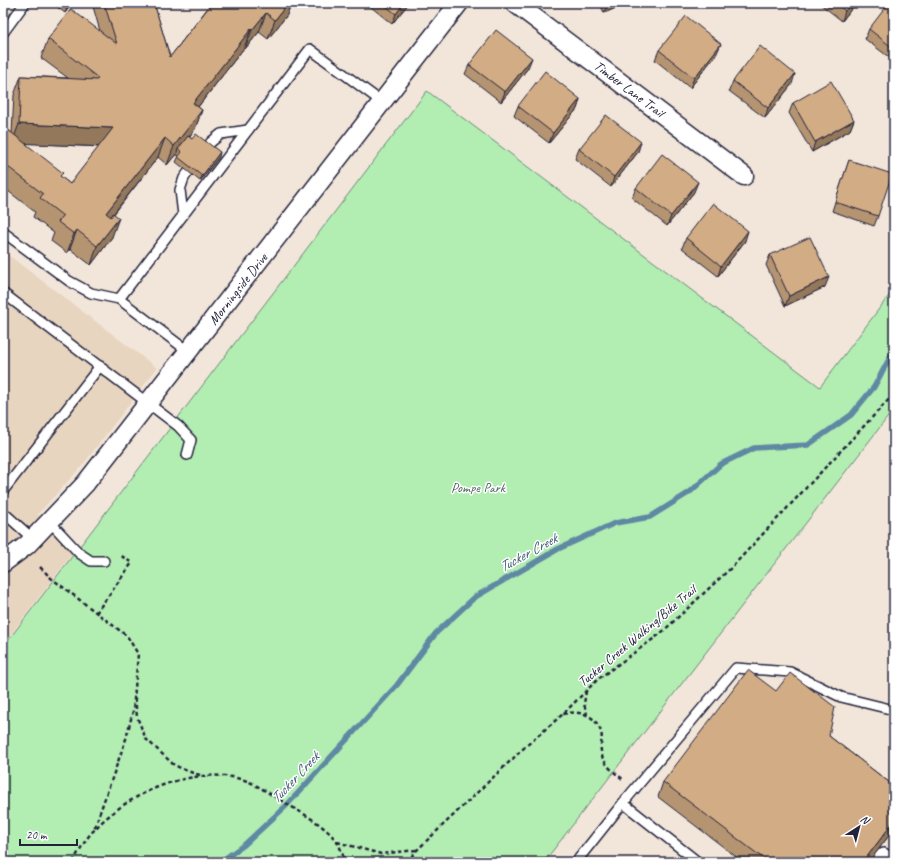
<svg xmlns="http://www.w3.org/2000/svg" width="897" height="865" viewBox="0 0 897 865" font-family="Caveat,sans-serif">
<rect width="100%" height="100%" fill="#f2e6da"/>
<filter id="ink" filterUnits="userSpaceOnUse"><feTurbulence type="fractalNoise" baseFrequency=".025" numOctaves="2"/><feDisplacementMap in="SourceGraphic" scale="8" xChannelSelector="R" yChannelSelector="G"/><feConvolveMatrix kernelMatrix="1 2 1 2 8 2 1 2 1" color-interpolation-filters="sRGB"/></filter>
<g filter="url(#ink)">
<polygon fill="#e8d5c0" points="3,251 157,368 82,466 38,514 72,554 3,645"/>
<polygon fill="#b2edb2" stroke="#6a8876" points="427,91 820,387 894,289 894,409 544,862 3,862 3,647"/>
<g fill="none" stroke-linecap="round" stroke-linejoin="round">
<polyline stroke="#5e89a3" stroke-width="5.5" points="220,862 244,845 286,806 397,685 436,633 475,597 558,549 615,523 650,517 690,492 721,464 754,448 808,445 851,415 874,387 894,350"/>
<g stroke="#22223b" stroke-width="12">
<g id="lane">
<polyline points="3,33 25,3"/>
<polyline points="183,215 180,190 184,178 211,142 221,134 248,130"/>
<polyline points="3,232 69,281 91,293 119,299 189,352"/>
<polyline points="3,293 178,426 191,440 187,455"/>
<polyline points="119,299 310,49 382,102"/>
<polyline points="3,491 100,366"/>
<polyline points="3,512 33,539"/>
<polyline points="50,522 79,553 91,561 104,561"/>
<polyline points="623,803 736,668 790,672 841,697 894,710"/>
<polyline points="576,862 623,803 698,862"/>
<polyline points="871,862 878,855 884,853 894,860"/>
</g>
</g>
<g stroke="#22223b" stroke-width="21">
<g id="street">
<polyline points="515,3 744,176"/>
<polyline points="3,563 27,545 85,484 459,3"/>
</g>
</g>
<g stroke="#22223b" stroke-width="2.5" stroke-dasharray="4 3" stroke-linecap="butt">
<polyline points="40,567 51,578 127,636 138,654 133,711 126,739 94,829"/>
<polyline points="96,613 132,563 120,555"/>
<polyline points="586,691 584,704 587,714"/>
<polyline points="135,698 137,717 146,739 174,765 187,771 203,776"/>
<path d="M563,714c17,-4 32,0 38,18 2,6 -1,13 0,19 1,13 14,22 23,29"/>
<polyline points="337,842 381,854 416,850"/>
<path d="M73,862c6,-11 13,-24 22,-33 34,-37 102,-66 152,-48 14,6 27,16 40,23 18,11 38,21 50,38 4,6 6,14 8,20"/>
<polyline points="407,862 417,850 526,746 563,714 598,679 660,634 732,567 894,394"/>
</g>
<use href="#lane" stroke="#fff" stroke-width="9"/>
<use href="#street" stroke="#fff" stroke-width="18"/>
</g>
<g fill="#b59472" stroke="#22223b" fill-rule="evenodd">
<polygon points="3,3 8,3 4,8 3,8"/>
<polygon points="52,3 72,3 65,13"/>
<path d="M92,3h62l16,54 40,-52 1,-2h80l-4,12 -19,24 -9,-7 -14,17 -1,-1 -46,59 4,3 -7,19 -6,8 30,20 -19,24 -24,-19 3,-6 -3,-2 1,-1 -10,12 -9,-8 -44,57 -2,23 -21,28 -21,-16 -3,4 -16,-12 3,-8 -21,-16 2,-5 -32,-25v-61l9,7 2,-38 7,-19 47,2 -27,-20 7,-19 52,-8zM25,143l74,4 -29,37 -9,-7z"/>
<polygon points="366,3 409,3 392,24"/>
<polygon points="600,3 628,3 604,13"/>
<polygon points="819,3 856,3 842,21"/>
<polygon points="894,3 894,61 865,39 869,29"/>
<polygon points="659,50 717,53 690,88 655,60"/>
<polygon points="469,65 528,68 501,102 465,74"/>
<polygon points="733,81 792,84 765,118 729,91"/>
<polygon points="580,99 577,109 549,143 514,116 518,106"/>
<polygon points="793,103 854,120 850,130 812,152 789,113"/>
<polygon points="579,149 638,152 611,187 575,159"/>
<polygon points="849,160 878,216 874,226 832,211"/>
<polygon points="636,188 694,192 667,226 632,198"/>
<polygon points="686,238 745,241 718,276 682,248"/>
<polygon points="770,255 825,287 785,306 766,265"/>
<polygon points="829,736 894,786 894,829 869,862 743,862 658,797 663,782"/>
</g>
<g fill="#93785c" stroke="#22223b">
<polygon points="6,3 8,3 4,8"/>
<polygon points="70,3 72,3 65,13 67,8"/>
<polygon points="288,3 291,3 287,15 268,39 275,20"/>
<polygon points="404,3 409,3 392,24 396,14"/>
<polygon points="608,3 628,3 604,13"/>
<polygon points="852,3 856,3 842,21 845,11"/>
<polygon points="266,13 259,32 245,49 252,30"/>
<polygon points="251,29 244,48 186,122 193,103"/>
<polygon points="721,44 717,53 690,88 694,78"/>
<polygon points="532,58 528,68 501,102 505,92"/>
<polygon points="795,74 792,84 765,118 768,108"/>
<polygon points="580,99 577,109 549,143 553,133"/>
<polygon points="202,110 195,129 179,150 178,149 177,153 167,165 174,146"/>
<polygon points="854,120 850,130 812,152 815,142"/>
<polygon points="19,124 113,128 106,147 12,143"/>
<polygon points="165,138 158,157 99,232 106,213"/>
<polygon points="641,142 638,152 611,187 614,177"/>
<polygon points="220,152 219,157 200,181 202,176"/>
<polygon points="698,182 694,192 667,226 671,216"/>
<polygon points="119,218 112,237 91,265 97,246"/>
<polygon points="77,230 70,249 67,253 74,234"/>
<polygon points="748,231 745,241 718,276 721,266"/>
<polygon points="829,277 825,287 785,306 789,296"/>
<polygon points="894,821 894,829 869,862 863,862"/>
</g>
<g fill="#d2ac84" stroke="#22223b">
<polygon points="61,3 70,3 67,8"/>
<polygon points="104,3 154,3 170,57 212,3 288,3 275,20 266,13 252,30 251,29 193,103 202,110 174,146 165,138 106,213 111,217 113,213 119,218 97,246 77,230 74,234 58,222 63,216 40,198 43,194 3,163 3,126 63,173 60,176 70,184 113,128 19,124 21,76 97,80 98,78 48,39 71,9 117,44"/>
<polygon points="382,3 404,3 396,14"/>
<polygon points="836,3 852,3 845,11"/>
<polygon points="889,3 894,3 894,49 869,29"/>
<polygon points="686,16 721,44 694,78 659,50"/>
<polygon points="496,30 532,58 505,92 469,65"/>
<polygon points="760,46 795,74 768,108 733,81"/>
<polygon points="545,71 580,99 553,133 518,106"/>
<polygon points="831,81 854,120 815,142 793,103"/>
<polygon points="606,115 641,142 614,177 579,149"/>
<polygon points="196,134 220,152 202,176 178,157 182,152 178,149 188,136 192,139"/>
<polygon points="662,154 698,182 671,216 636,188"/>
<polygon points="849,160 892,174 878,216 835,202"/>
<polygon points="713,203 748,231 721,266 686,238"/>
<polygon points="810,237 829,277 789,296 770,255"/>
<polygon points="748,670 776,691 790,673 835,707 829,736 894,786 894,821 863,862 768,862 663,782"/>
</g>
</g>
<g text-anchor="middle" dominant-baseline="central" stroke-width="3" stroke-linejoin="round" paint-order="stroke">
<g font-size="14" fill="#22223b" stroke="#fff">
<text transform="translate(629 89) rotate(37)">Timber Lane Trail</text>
<text transform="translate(238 289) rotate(-52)">Morningside Drive</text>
<text transform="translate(637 636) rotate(-40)">Tucker Creek Walking/Bike Trail</text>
</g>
<g font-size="14" fill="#4d5f5f" stroke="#fff">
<text x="478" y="487">Pompe Park</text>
</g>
<g font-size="15" font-style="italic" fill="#455e78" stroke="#fff">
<text transform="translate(528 553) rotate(-29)">Tucker Creek</text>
<text transform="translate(295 778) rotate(-47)">Tucker Creek</text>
</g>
</g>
<rect width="897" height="865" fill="none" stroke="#fff" stroke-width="16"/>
<rect x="8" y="8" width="881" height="849" fill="none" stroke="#22223b" stroke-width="1.5" filter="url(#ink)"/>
<g transform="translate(859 827) rotate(36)" stroke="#ffffff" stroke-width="3" paint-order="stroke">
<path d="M0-3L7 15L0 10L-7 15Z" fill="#22223b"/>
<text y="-6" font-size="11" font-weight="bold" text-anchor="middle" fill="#22223b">N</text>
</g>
<path d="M20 839v6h57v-6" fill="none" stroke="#22223b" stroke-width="2"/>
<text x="26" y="839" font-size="12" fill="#22223b" stroke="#ffffff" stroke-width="3" paint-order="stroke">20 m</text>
</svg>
